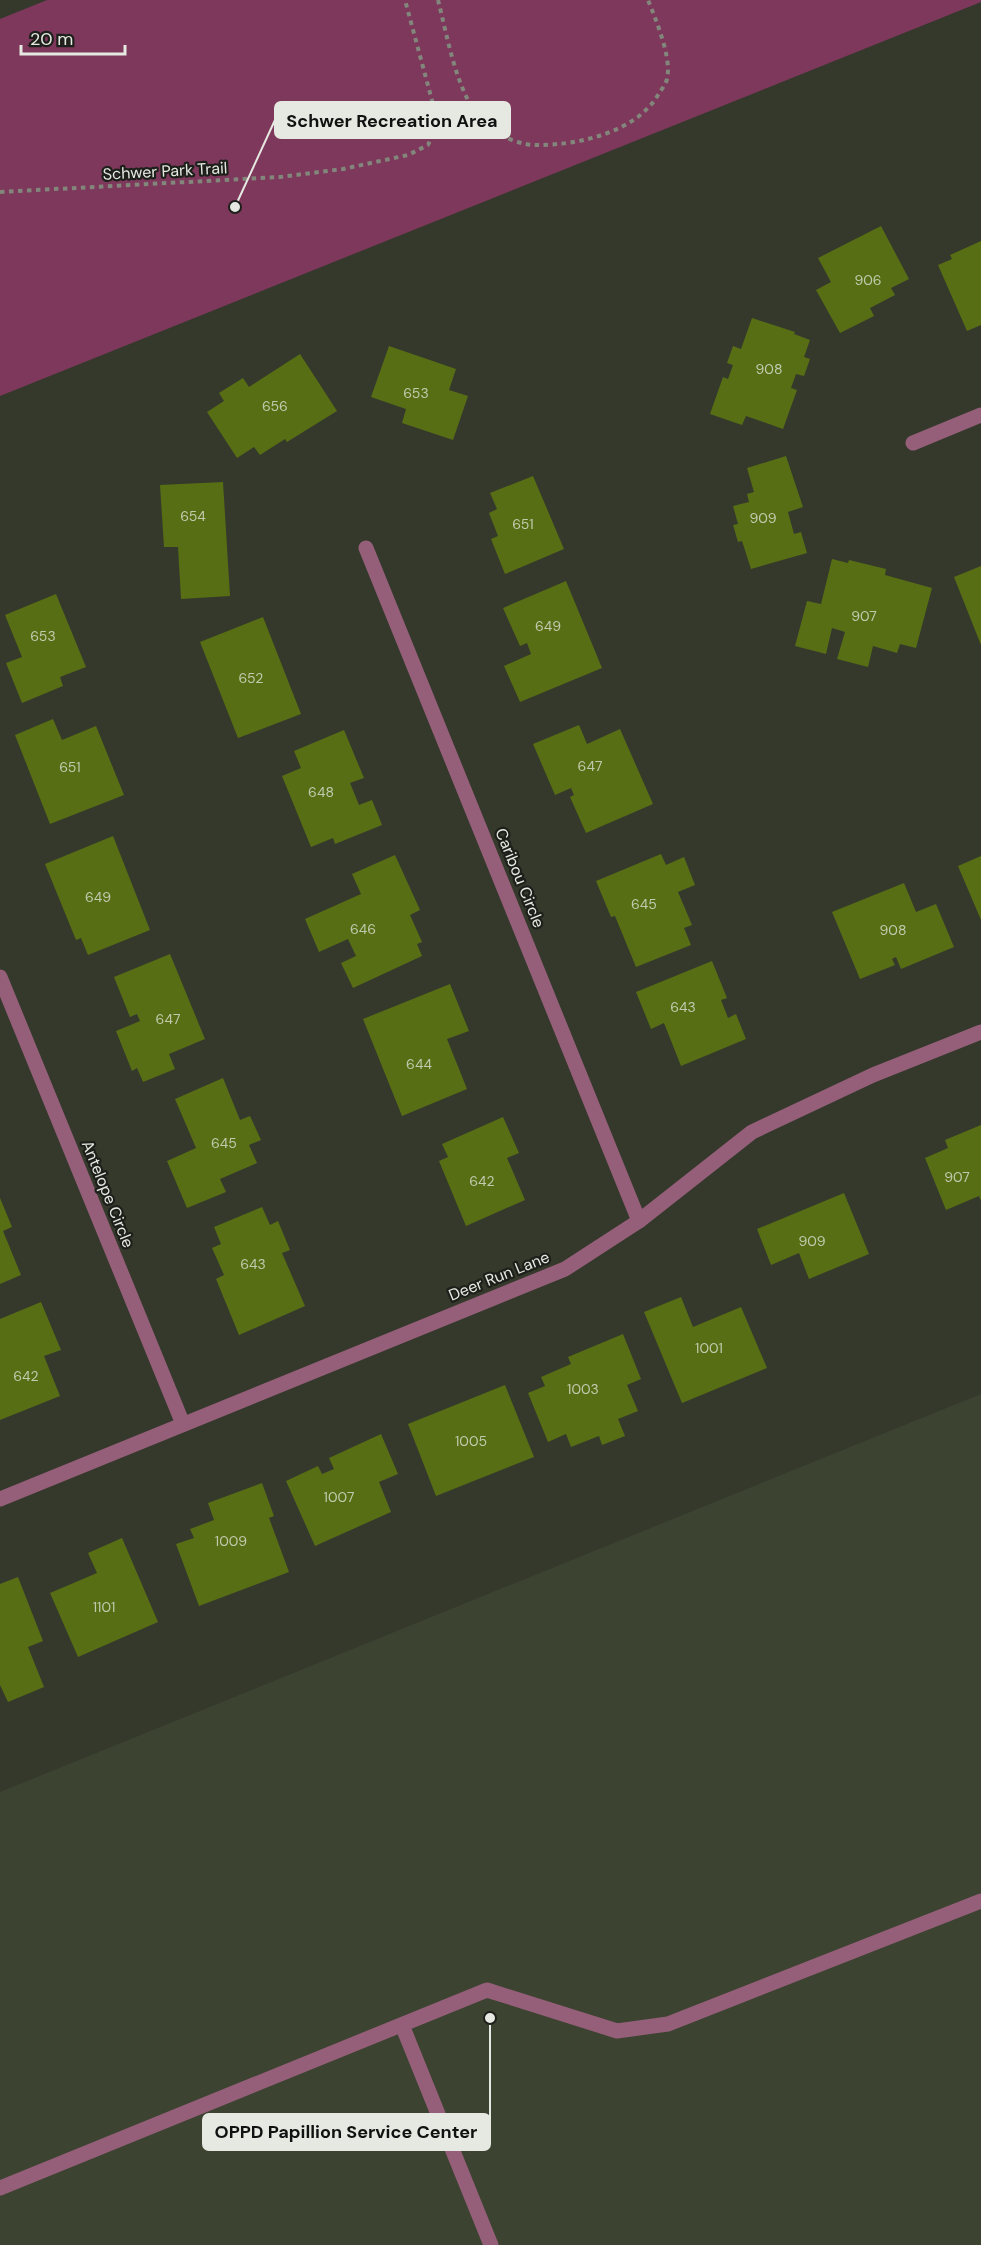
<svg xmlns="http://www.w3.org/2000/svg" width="981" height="2245" viewBox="0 0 981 2245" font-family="'DM Sans',sans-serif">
<rect width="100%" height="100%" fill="#35392c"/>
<polygon fill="#3c4331" points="981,1394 981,2245 0,2245 0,1792"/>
<polygon fill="#7e385c" points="47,0 981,0 981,2 0,396 0,19"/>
<g fill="#576e14">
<polygon points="881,226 909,279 891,288 895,295 870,308 874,316 840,333 816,290 831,282 818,258"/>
<polygon points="981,241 981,325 967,331 938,265 952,259 950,255"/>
<polygon points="752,318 795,332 794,334 810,340 804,357 810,359 804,376 796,374 791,388 797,390 783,429 746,416 742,425 710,414 723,377 728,379 733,365 727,363 733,346 741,349"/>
<polygon points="389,346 456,369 449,390 468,396 453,440 402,423 406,409 371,397"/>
<polygon points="300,354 337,411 287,442 285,439 260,455 254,447 237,458 207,412 224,401 219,393 243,378 249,387"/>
<polygon points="786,456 803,507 788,512 794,534 801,532 807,553 751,569 742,541 738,542 733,525 738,524 733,506 749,502 747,494 754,492 747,468"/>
<polygon points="533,476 564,549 505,574 491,539 498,536 489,513 497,509 490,493"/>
<polygon points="223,482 230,596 181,599 178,547 164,547 160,485"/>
<polygon points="832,559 848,563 849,560 886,569 885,575 932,588 916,648 900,644 897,653 873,646 868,667 837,659 845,632 832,628 826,654 795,646 807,601 821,604"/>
<polygon points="981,566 981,645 954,577"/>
<polygon points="566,581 602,668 520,702 504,666 531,654 527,643 520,646 503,608"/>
<polygon points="56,594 86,667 60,677 63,686 22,703 6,663 22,657 5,615"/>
<polygon points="263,617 301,714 238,738 200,642"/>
<polygon points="53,719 62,740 96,726 124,795 50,824 15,735"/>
<polygon points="579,725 587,744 620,729 653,804 586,833 570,797 574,795 571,788 555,795 533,744"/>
<polygon points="344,730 364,778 350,783 359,805 372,800 382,825 335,844 333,838 311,847 282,776 301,768 294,751"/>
<polygon points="113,836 150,930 88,955 81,938 76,940 45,864"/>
<polygon points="661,854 666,865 684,857 695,885 678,892 692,925 684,928 691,945 636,967 615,916 611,917 596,881"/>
<polygon points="395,855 420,910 410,915 422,942 417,944 422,956 353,988 341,963 356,956 348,939 319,952 305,919 361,894 352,874"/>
<polygon points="981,856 981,920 958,866"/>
<polygon points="904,883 916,912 936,904 954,947 901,969 896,957 892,959 895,965 860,979 832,912"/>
<polygon points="170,954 205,1039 169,1054 175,1069 143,1082 137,1068 132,1071 116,1031 140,1021 137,1014 130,1017 114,977"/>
<polygon points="712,961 727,998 721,1000 728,1018 736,1014 746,1039 681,1066 664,1023 651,1029 636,992"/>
<polygon points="450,984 469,1031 447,1039 467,1089 402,1116 363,1019"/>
<polygon points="223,1078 240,1120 250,1116 261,1140 249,1145 257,1163 220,1179 226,1192 187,1208 167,1161 196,1148 175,1099"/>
<polygon points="503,1117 519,1153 507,1158 525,1200 466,1226 439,1161 448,1157 442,1144"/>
<polygon points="981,1125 981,1201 979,1196 946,1210 925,1158 948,1148 945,1140"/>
<polygon points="844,1193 869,1254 809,1279 799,1253 771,1265 757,1229"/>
<polygon points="0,1198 12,1227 3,1231 21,1275 0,1284"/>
<polygon points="262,1207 270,1225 278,1221 290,1250 282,1253 305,1306 239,1335 216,1279 224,1275 212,1248 221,1244 214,1227"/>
<polygon points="681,1297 693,1327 741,1307 767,1368 682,1403 644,1312"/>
<polygon points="41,1302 61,1350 44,1356 60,1396 0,1420 0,1319"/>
<polygon points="623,1334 641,1379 627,1385 638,1411 618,1419 625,1436 602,1445 599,1436 571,1447 566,1434 548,1442 528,1393 545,1386 541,1377 571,1364 568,1357"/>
<polygon points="505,1385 534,1457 436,1496 408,1424"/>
<polygon points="381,1434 398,1474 379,1482 391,1512 315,1546 286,1481 318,1466 322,1474 334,1469 329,1458"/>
<polygon points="262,1483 274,1516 269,1518 289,1572 199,1606 176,1544 194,1538 190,1529 214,1520 208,1503"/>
<polygon points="122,1538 158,1622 78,1657 50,1593 97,1573 88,1553"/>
<polygon points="18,1577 43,1641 28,1647 44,1687 8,1702 0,1685 0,1584"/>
</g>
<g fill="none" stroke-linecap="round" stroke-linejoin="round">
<g stroke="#82867b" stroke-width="4" stroke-dasharray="4.5 4.5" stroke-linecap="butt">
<path d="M438,0c10,38 19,99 49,126 12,10 35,20 51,19 41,0 98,-13 120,-50 3,-5 8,-11 9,-16 5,-21 -11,-59 -19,-79"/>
<polyline points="0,192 280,177 343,169 408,155 428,145 436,128 437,119 405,0"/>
</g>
<g stroke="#955f79" stroke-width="15">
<polyline points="402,2025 491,2245"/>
<polyline points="0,2188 487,1990 617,2031 668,2024 981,1901"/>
</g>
<g stroke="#955f79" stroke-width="15">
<polyline points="913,443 981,415"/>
<polyline points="366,548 639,1221"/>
<polyline points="0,977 183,1424"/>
<polyline points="0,1499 565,1269 639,1221 752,1132 873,1075 981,1032"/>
</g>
</g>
<g text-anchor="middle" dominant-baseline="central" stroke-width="4.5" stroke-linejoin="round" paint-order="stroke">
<g font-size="14" fill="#c2caae">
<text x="868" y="280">906</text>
<text x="769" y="369">908</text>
<text x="416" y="393">653</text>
<text x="275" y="406">656</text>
<text x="193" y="516">654</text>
<text x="763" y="518">909</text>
<text x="523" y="524">651</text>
<text x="864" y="616">907</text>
<text x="548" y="626">649</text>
<text x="43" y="636">653</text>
<text x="251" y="678">652</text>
<text x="590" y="766">647</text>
<text x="70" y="767">651</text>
<text x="321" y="792">648</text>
<text x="98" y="897">649</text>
<text x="644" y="904">645</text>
<text x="363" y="929">646</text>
<text x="893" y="930">908</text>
<text x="683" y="1007">643</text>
<text x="168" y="1019">647</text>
<text x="419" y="1064">644</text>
<text x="224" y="1143">645</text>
<text x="957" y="1177">907</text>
<text x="482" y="1181">642</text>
<text x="812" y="1241">909</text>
<text x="253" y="1264">643</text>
<text x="709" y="1348">1001</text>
<text x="26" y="1376">642</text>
<text x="583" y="1389">1003</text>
<text x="471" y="1441">1005</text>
<text x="339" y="1497">1007</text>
<text x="231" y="1541">1009</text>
<text x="104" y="1607">1101</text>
</g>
<g font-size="16" fill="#e6e9e1" stroke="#1d201a">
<text transform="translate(165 171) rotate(-3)">Schwer Park Trail</text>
<text transform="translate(520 878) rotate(68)">Caribou Circle</text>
<text transform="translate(108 1194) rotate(68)">Antelope Circle</text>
<text transform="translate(499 1276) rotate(-22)">Deer Run Lane</text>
</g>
</g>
<path fill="none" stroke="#e6e9e1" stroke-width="2" d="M235 207L275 120M490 2018L490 2132"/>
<g fill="#e6e9e1" stroke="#1d201a" stroke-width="2">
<circle cx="235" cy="207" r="6"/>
<circle cx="490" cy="2018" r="6"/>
</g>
<g fill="#e6e9e1" stroke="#e6e9e1" stroke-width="2">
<rect x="275" y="102" width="235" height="36" rx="6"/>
<rect x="203" y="2114" width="287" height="36" rx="6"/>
</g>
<g font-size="18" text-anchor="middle" font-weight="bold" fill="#111">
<text x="392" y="127">Schwer Recreation Area</text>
<text x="346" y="2138">OPPD Papillion Service Center</text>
</g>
<path d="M21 45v9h104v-9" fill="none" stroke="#e6e9e1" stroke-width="3"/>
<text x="30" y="45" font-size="18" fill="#e6e9e1" stroke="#1d201a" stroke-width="4.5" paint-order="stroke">20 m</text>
</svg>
